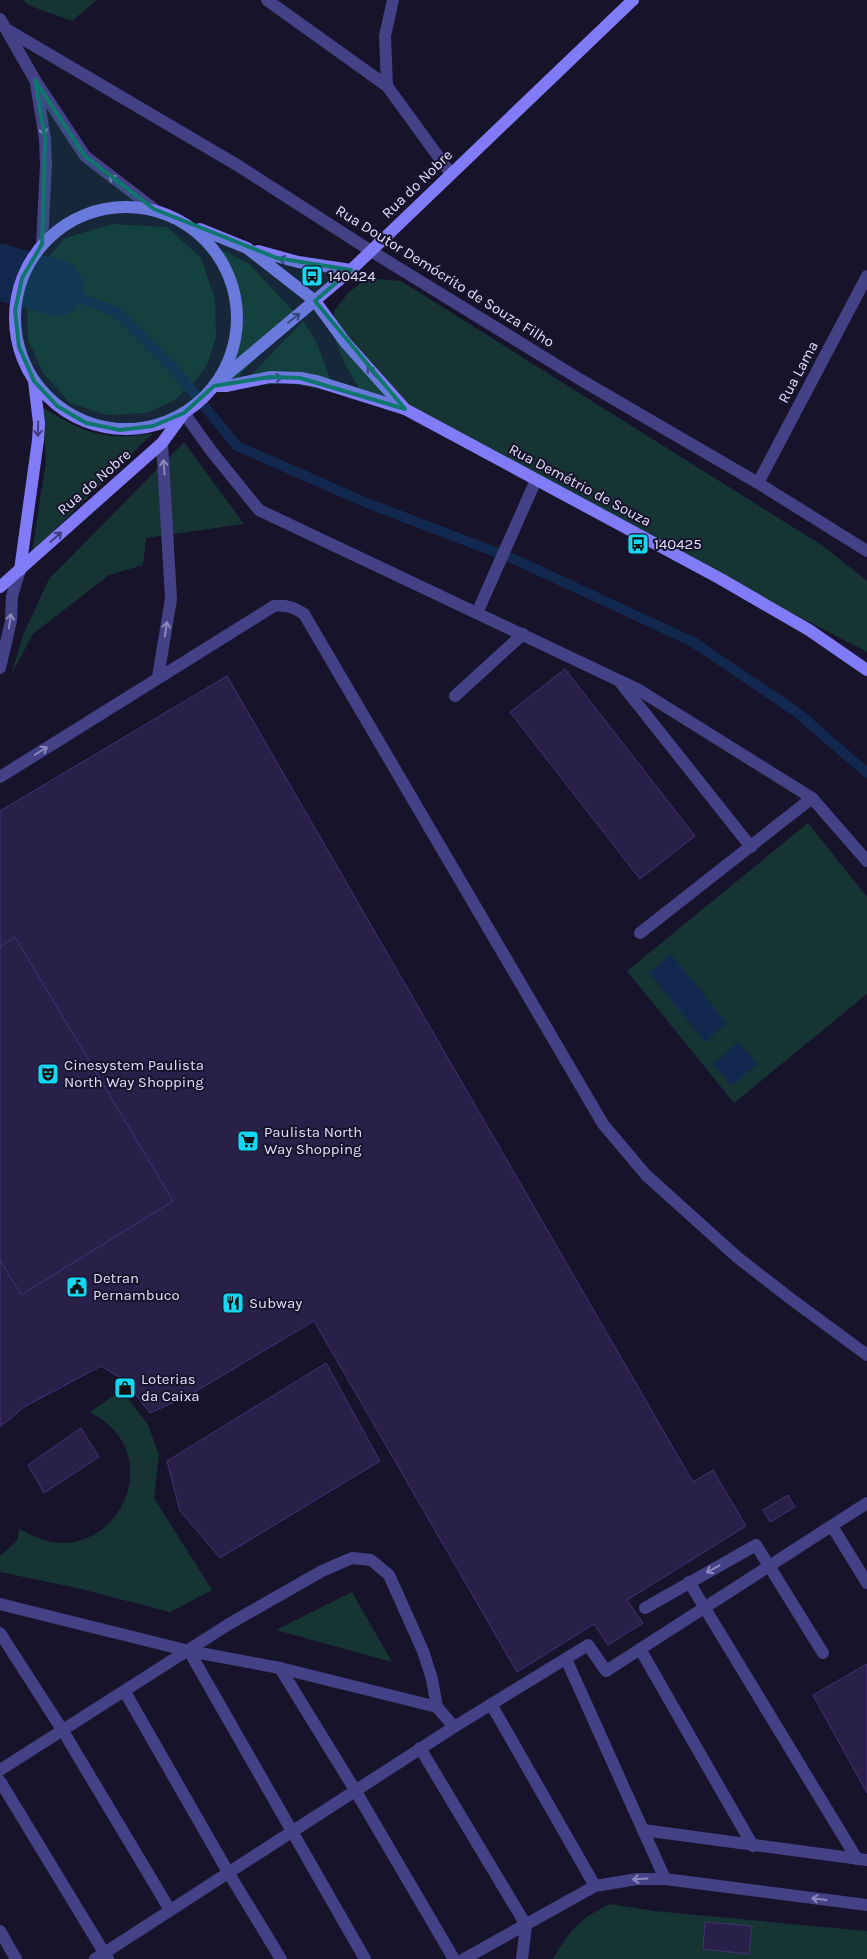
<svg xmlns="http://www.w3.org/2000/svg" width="867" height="1959" viewBox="0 0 867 1959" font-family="Karla,sans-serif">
<rect width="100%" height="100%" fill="#17132b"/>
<g fill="#163434">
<polygon points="23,0 97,0 72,21 28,5"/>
<polygon points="112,224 167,227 201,258 215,299 216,337 207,365 196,380 175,400 147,413 107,415 70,403 43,373 28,339 27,301 39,268 65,238"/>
<path d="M207,242l42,22 48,51 -71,75 -15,4c5,-10 12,-20 17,-31 10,-25 14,-56 4,-82 -6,-15 -16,-27 -25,-39z"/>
<polygon points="367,278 401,281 823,546 867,581 867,652 359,388 344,363 335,340 334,311 349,292"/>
<polygon points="303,321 317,343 335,392 287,383 240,387"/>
<path d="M42,407c41,25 61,35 111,26l-121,119 14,-91z"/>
<polygon points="184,442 244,524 146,538 143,565 109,575 33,634 11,675 24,633 49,579"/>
<polygon points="808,823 867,897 867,994 734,1103 627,971"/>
<path d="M122,1390l26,35 11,30 -5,43 58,92 -42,22 -93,-24 -77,-16v-16l18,-16 1,-11c10,5 21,11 32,13 65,11 107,-73 58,-117 -5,-5 -13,-9 -19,-13z"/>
<polygon points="352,1592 392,1662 276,1630"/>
<path d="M610,1904l44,7 213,20v28h-314c18,-31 25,-39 57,-55z"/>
</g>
<g fill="#12284f">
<polygon points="671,954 727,1023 705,1042 649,973"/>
<polygon points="738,1042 757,1064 732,1086 713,1064"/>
</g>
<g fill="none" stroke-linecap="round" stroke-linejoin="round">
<polyline stroke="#12284f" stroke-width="10" points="56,288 118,313 173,368 237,446 367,503 516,560 693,642 798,713 867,773"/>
<polyline stroke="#12284f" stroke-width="56" points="0,272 56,288"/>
</g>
<g fill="#29204a" stroke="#423375">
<polygon points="565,669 695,836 640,879 510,712"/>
<polygon points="227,676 693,1482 713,1470 746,1526 627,1600 643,1623 608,1645 594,1624 517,1672 314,1321 188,1396 150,1413 124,1380 101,1366 24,1407 0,1427 0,811"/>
<polygon points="15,937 173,1201 21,1295 0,1260 0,947"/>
<polygon points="326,1363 380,1461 220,1558 180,1511 167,1461"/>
<polygon points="81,1428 99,1457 44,1493 28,1465"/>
<polygon points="788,1495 795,1507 770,1522 763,1510"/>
<polygon points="867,1664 867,1793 813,1695"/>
<polygon points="705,1922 752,1926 749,1954 703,1949"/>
</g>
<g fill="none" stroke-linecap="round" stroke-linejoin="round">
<g stroke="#454187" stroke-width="12">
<polyline points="184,413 212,452 259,510 639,690 812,798 867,861"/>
<polyline points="477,613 536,480"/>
<polyline points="0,668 11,621 12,596 20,570"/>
<polyline points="158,677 171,599 162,443"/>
<polyline points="620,682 751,847"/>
<polyline points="455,696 523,634"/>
<path d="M0,777l274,-171c12,-1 20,1 30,8l299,510 43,51 91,82 54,42 76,56"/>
<polyline points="640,933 812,798"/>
<polyline points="832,1526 867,1583"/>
<polyline points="689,1582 857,1859"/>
<polyline points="0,1604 189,1651 280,1668 437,1707 454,1727 95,1959"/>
<polyline points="645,1608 756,1545 823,1653"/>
<polyline points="0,1633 63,1731 170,1910"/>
<polyline points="640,1649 753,1846"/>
<polyline points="189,1651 365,1959"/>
<polyline points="566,1659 643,1830 867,1860"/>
<polyline points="280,1668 355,1790 454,1959"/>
<polyline points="125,1692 228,1872 281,1959"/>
<polyline points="491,1704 595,1886"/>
<polyline points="454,1727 588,1645 606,1671 867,1503"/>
<polyline points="420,1748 526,1925 522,1959"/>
<polyline points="0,1770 229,1624 322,1571 352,1558 371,1560 389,1575 423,1651 432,1679 437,1707"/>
<polyline points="0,1781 108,1959"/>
<polyline points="643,1830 665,1879"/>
<polyline points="0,1931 16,1959"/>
<polyline points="464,1959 595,1886 637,1879 665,1879 867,1905"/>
</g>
<g stroke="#454187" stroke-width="12">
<polyline points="267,0 387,86"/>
<polyline points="393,0 385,36 387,86 451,174"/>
<polyline points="0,19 6,29 237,165 371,251 581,380 758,483 867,551"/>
<polyline points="7,31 35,80 85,156 154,209"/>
<polyline points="36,84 45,139 46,165 42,244"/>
<polyline points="758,483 867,276"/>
</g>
<g stroke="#817bf8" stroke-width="12">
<circle cx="126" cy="318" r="111"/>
<polyline points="200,229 247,248 315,301 345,342 405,409"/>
<polyline points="258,251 298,262 351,270"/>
<polyline points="223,378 351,270 633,0"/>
<polyline points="214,386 227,386 270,377 300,378 316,381 405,409 719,578 809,630 867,670"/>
<polyline points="20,570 38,440 39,423 34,381"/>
<polyline points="0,587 162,443 184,413"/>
</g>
</g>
<defs><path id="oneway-shaft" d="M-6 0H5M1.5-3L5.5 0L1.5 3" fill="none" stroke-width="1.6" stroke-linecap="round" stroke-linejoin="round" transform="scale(1.25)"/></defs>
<g stroke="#8c88bc">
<use href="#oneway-shaft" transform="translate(43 128) rotate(80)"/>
<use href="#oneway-shaft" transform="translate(115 180) rotate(-143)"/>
<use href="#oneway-shaft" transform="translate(164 467) rotate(-95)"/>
<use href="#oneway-shaft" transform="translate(10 621) rotate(-82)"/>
<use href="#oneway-shaft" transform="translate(166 629) rotate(-81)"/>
<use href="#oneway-shaft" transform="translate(41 751) rotate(-32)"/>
<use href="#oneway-shaft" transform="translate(713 1569) rotate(151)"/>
<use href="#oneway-shaft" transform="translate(640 1879) rotate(177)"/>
<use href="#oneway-shaft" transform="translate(819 1899) rotate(-173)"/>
</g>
<g stroke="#413d7d">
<use href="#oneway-shaft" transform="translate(286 260) rotate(-168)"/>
<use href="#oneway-shaft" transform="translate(294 318) rotate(-39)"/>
<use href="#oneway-shaft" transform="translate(372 372) rotate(-131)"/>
<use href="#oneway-shaft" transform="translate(275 378) rotate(-5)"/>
<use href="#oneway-shaft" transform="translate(38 429) rotate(91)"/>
<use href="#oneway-shaft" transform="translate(56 537) rotate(-42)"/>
</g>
<path fill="#0f766e" fill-opacity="0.2" stroke="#0f766e" stroke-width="4" stroke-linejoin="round" d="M35,80l50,76 69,53 123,49 74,12 -36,31 90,108 -105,-31 -30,-1 -56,9 -30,27 -31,13 -33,4 -34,-7 -29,-17 -23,-25 -15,-34 -4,-36 7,-33 20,-34 3,-105z"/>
<defs>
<g id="bus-square" transform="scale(1.125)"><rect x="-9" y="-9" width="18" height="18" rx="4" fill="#15d7f2" stroke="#17132b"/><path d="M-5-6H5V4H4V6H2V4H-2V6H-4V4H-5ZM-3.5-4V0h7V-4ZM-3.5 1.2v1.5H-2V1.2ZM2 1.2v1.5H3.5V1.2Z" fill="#111"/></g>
<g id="theatre-square" transform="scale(1.125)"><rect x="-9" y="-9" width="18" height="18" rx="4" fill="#15d7f2" stroke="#17132b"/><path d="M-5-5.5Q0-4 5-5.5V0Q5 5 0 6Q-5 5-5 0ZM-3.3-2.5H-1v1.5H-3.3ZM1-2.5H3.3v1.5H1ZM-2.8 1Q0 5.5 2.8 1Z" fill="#111"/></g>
<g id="supermarket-square" transform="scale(1.125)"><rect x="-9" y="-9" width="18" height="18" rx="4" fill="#15d7f2" stroke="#17132b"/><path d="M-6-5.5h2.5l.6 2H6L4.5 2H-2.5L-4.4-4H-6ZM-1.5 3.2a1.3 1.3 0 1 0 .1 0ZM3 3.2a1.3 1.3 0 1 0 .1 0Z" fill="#111"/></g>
<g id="civic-square" transform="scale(1.125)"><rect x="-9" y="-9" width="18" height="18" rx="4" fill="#15d7f2" stroke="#17132b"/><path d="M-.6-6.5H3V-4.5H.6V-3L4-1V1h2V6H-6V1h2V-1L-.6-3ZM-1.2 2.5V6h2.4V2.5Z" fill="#111"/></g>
<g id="restaurant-square" transform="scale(1.125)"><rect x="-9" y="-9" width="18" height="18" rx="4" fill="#15d7f2" stroke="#17132b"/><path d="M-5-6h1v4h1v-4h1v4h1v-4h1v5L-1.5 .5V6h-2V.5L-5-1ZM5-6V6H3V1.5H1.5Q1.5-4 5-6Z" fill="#111"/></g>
<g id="shop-square" transform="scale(1.125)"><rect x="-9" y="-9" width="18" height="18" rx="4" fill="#15d7f2" stroke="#17132b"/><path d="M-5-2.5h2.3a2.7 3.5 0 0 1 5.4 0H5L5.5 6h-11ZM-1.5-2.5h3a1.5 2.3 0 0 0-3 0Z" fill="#111"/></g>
</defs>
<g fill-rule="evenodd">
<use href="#bus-square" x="312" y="276"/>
<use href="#bus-square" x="638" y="544"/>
<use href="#theatre-square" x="48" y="1074"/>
<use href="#supermarket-square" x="248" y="1141"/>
<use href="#civic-square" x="77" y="1287"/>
<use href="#restaurant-square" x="233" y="1303"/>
<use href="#shop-square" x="125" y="1388"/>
</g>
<g text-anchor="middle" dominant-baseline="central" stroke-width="4" stroke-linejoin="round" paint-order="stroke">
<g font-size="15" fill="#e2defd" stroke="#17132b">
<text transform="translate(417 184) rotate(-44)">Rua do Nobre</text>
<text transform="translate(445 276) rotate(32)">Rua Doutor Demócrito de Souza Filho</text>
<text transform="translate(798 372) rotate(-62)">Rua Lama</text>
<text transform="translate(94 482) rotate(-41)">Rua do Nobre</text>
<text transform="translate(580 485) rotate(28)">Rua Demétrio de Souza</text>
</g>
<g font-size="15" fill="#e2defd" stroke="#17132b" text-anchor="start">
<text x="328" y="276">140424</text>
<text x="654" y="544">140425</text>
<text x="64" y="1065">Cinesystem Paulista<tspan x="64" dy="17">North Way Shopping</tspan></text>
<text x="264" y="1132">Paulista North<tspan x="264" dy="17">Way Shopping</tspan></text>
<text x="93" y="1278">Detran<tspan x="93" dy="17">Pernambuco</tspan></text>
<text x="249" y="1303">Subway</text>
<text x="141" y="1379">Loterias<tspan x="141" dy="17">da Caixa</tspan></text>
</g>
</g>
</svg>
